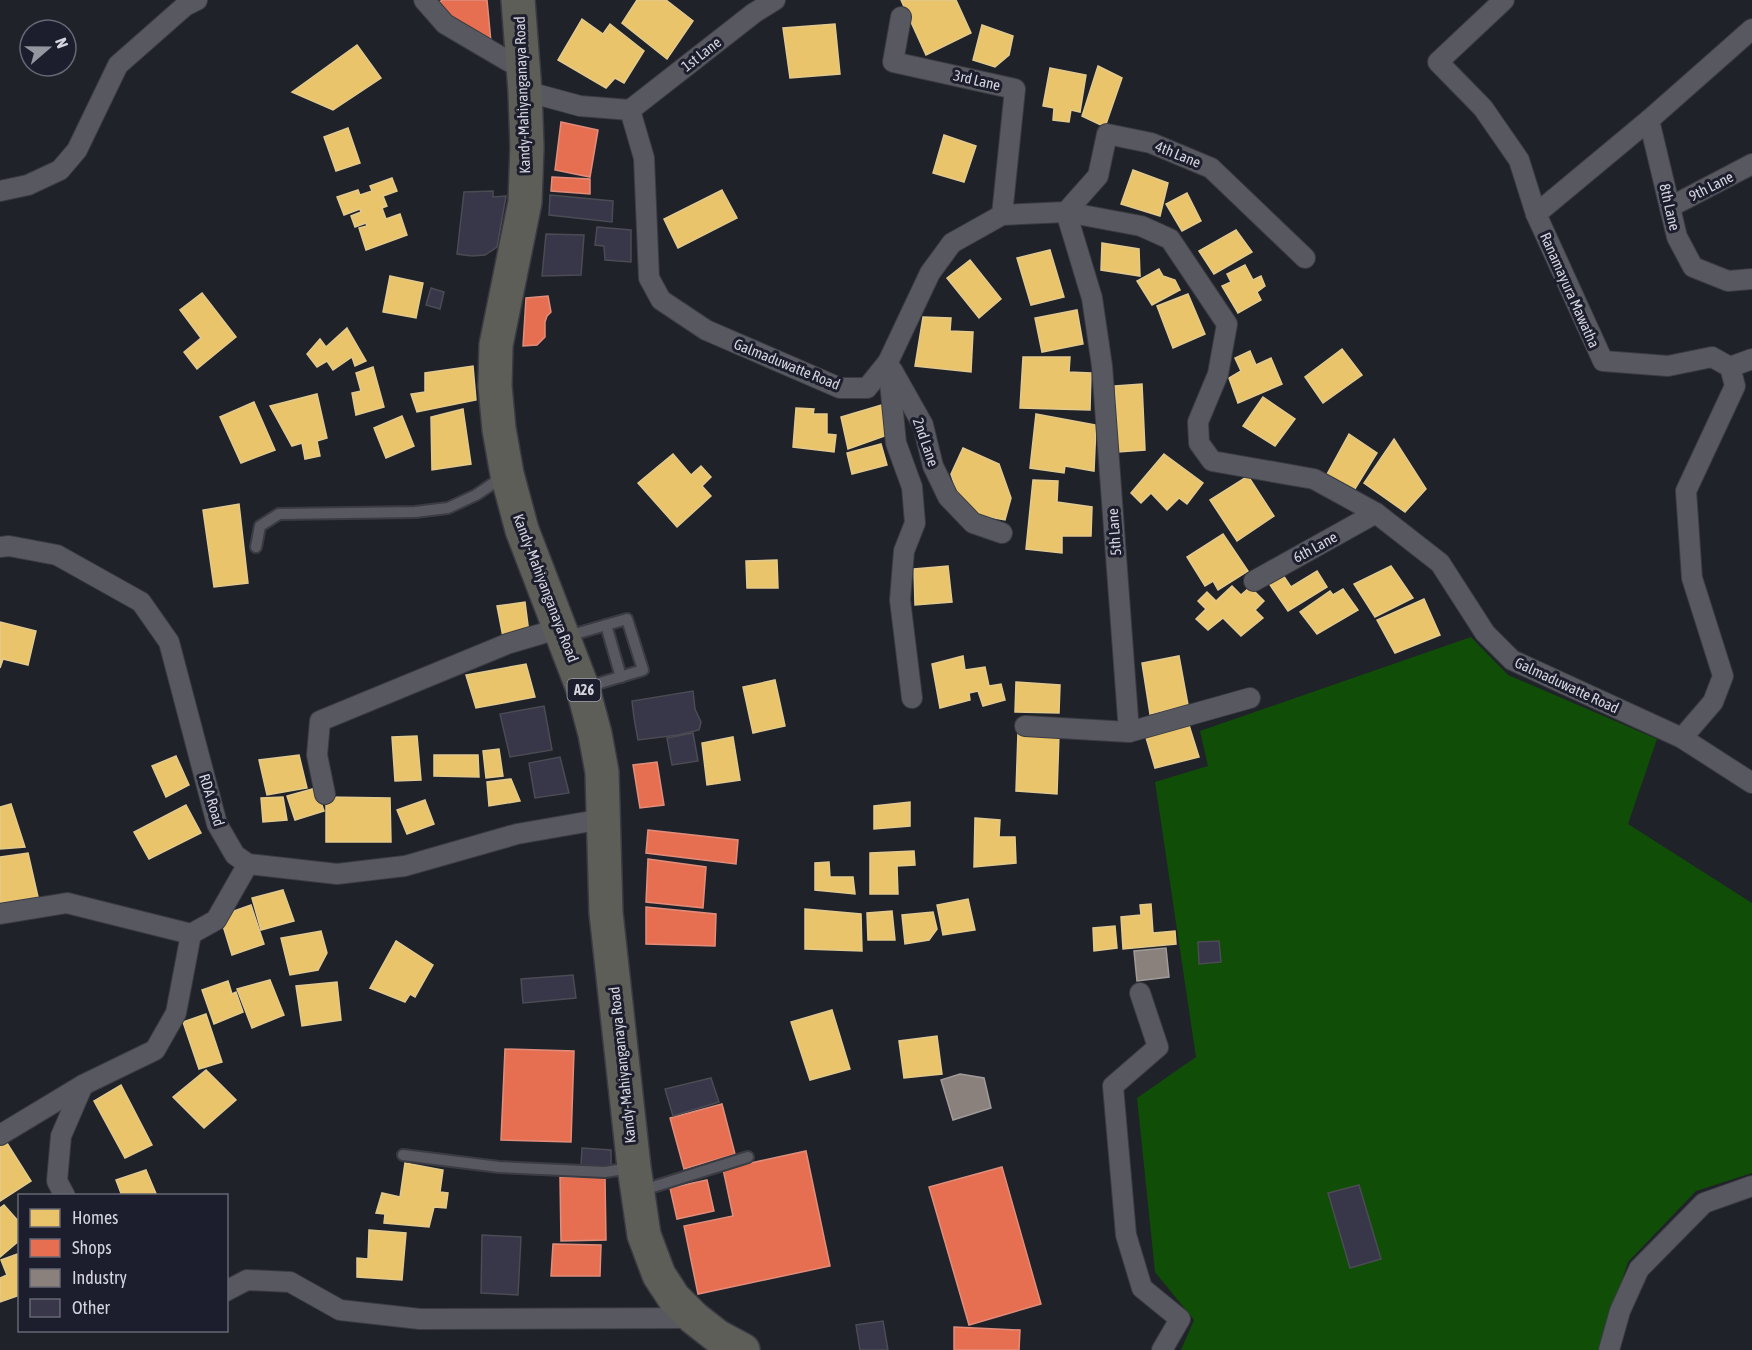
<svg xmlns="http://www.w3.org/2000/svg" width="1752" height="1350" viewBox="0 0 1752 1350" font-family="'Asap Condensed',sans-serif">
<rect width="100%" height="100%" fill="#20222a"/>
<polygon fill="#104d06" points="1471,637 1508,675 1657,739 1628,824 1752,903 1752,1173 1696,1191 1628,1262 1599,1350 1181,1350 1194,1320 1155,1272 1137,1098 1196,1057 1155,782 1208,766 1200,731"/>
<g fill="#e9c46a" stroke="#e2c98d" stroke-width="1.5">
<polygon points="637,0 666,0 693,21 667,59 622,23"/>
<polygon points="901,0 956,0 971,33 926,55"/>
<polygon points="582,19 603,34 610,24 644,51 624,83 615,78 606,88 558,60"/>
<polygon points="835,24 840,74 790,78 783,28"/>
<polygon points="982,25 1013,36 1009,55 995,67 973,60"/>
<polygon points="357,45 381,78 333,110 292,92"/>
<polygon points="1098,66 1122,78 1105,127 1082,116"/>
<polygon points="1050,68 1086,75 1080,112 1071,110 1069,122 1053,120 1054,108 1043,106"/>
<polygon points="348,128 360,163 336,171 324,137"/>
<polygon points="944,135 976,146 964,182 933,173"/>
<polygon points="1133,170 1168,183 1160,216 1121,204"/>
<polygon points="392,178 397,191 383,196 387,206 382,208 386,219 400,214 407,235 366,250 359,228 367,226 366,223 355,227 351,216 361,212 360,209 344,215 337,197 358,190 360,195 372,191 370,186"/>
<polygon points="722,190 737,218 678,248 664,219"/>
<polygon points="1187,193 1201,221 1182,231 1166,204"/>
<polygon points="1236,230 1252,252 1214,274 1199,251"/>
<polygon points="1102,243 1139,249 1140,276 1101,270"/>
<polygon points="1050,250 1064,297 1031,305 1017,258"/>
<polygon points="970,260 1001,299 979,318 947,278"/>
<polygon points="1245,265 1253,280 1261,276 1265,286 1257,292 1261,300 1238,313 1222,286 1231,282 1227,274"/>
<polygon points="1159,269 1163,276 1175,280 1180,290 1152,305 1137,281"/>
<polygon points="390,276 423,283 416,318 383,312"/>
<polygon points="202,293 236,337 197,369 184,352 201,338 180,310"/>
<polygon points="1188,294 1205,334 1173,348 1157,306"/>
<polygon points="1077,310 1083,344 1042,352 1035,318"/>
<polygon points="923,317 951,318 950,331 973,332 971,372 915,366"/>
<polygon points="347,328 366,361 355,366 352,357 333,370 327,361 317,367 307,354 320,339 326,347"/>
<polygon points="1342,349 1362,375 1323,403 1305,377"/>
<polygon points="1250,351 1256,365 1271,358 1282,384 1238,403 1229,378 1241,371 1235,358"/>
<polygon points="1023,357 1070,357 1069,372 1091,373 1090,410 1020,408"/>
<polygon points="473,366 476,400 417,412 411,394 425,392 425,373"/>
<polygon points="373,367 384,407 356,415 352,393 361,391 356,373"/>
<polygon points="1142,384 1145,450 1118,452 1115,386"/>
<polygon points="317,394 327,438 317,441 320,456 305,459 302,443 292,446 270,406"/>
<polygon points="1263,397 1295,419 1275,446 1243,426"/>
<polygon points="254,402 275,450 241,463 220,417"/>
<polygon points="885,404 890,434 848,449 841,417"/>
<polygon points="796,408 814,409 813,414 827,414 827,434 836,435 834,452 793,447"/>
<polygon points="463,409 471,464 432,470 431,417"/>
<polygon points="1036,414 1096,425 1094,471 1065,466 1064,473 1030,468"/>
<polygon points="402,416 414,446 386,458 374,428"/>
<polygon points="1349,434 1377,453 1353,492 1325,478"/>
<polygon points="1394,439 1426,489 1405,512 1364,483"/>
<polygon points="881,444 887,465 852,474 847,453"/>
<polygon points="963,448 999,464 1011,498 1005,520 978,515 957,492 951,474"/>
<polygon points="673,454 691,475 701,466 711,477 702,486 711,496 677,527 638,483"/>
<polygon points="1164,454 1203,483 1187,504 1179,498 1167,510 1151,493 1141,503 1131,493"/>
<polygon points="1248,476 1274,516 1237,541 1210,500"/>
<polygon points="1033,480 1058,481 1057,502 1092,507 1091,536 1062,536 1062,553 1026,549"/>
<polygon points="239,504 248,583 214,587 203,510"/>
<polygon points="1223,534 1248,571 1218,590 1213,581 1205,586 1187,557"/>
<polygon points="777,560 778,588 747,588 746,561"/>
<polygon points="948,566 952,602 915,605 914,569"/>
<polygon points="1391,566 1413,598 1375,617 1354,584"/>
<polygon points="1317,571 1327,587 1288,611 1268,582 1281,572 1291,587"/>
<polygon points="1232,586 1241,595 1250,587 1264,601 1255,610 1263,618 1241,636 1223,618 1208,630 1196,619 1206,609 1198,601 1207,592 1216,601"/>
<polygon points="1343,589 1358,610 1317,634 1300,612 1330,591 1333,595"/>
<polygon points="1424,599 1440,635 1395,653 1377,620"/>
<polygon points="525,602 529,633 503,637 497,606"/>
<polygon points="0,622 36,631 28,665 3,659 0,668"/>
<polygon points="963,656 965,670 985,667 989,686 1001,684 1005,700 983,706 978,691 969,693 970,700 940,708 932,664"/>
<polygon points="1179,656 1188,705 1150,714 1142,663"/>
<polygon points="526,664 535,697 476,708 466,675"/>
<polygon points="775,680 785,726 753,733 743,687"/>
<polygon points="1016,682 1060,685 1059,713 1015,712"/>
<polygon points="1188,722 1199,757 1155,768 1145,734"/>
<polygon points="1018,732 1059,734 1057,794 1016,791"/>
<polygon points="417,736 421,780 395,781 392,737"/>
<polygon points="733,737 740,780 707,785 702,743"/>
<polygon points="499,749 503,776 486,778 483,751"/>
<polygon points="299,755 307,788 267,795 259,760"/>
<polygon points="434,755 478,755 479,777 434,776"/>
<polygon points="176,756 189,785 166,797 152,766"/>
<polygon points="511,779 520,801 489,806 487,782"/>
<polygon points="316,788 324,811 295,820 287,796"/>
<polygon points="283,797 287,820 263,822 261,798"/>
<polygon points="326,797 390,798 391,842 326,842"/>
<polygon points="425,800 434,824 407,834 397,810"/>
<polygon points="910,802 910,826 874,829 874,806"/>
<polygon points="11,804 25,847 0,849 0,807"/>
<polygon points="186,805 201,833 149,859 134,832"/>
<polygon points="975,818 1000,820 999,837 1015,837 1016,863 974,867"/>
<polygon points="914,851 915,865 897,866 898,894 870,894 870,853"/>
<polygon points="28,853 38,897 0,903 0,857"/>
<polygon points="829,862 830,877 853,877 855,894 815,890 815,863"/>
<polygon points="283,890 294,921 261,930 252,898"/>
<polygon points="968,899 975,930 943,935 937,905"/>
<polygon points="1151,904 1153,933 1175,931 1176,944 1123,949 1121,917 1141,915 1140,905"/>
<polygon points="251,905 264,944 232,955 220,916"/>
<polygon points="805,909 861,914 862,951 805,949"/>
<polygon points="892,911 895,940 868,940 867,913"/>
<polygon points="933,912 937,929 929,940 905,944 902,915"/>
<polygon points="1115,926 1117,948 1094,951 1093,928"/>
<polygon points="321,931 327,953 318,970 290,975 281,938"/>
<polygon points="396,941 433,965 415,997 410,994 405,1002 370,988"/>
<polygon points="270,980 284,1015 252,1028 237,989"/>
<polygon points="228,981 232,994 236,992 243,1012 214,1024 202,990"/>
<polygon points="337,982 341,1020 302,1026 296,986"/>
<polygon points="832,1010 850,1069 810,1080 791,1022"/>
<polygon points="206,1014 222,1062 199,1069 183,1022"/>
<polygon points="937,1036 942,1074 904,1078 899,1041"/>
<polygon points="206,1070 236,1100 204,1128 173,1097"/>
<polygon points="121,1085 152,1145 125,1158 94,1101"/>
<polygon points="5,1140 31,1181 0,1201 0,1143"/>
<polygon points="405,1163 443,1170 440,1192 448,1193 446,1208 434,1207 429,1227 384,1223 385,1214 376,1213 382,1193 400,1197"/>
<polygon points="146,1170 157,1196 122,1196 116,1180"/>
<polygon points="4,1205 20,1223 20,1240 0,1257 0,1208"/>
<polygon points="369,1230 406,1233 402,1280 357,1277 357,1258 368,1259"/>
<polygon points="20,1253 20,1295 0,1302 0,1278 7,1275 1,1260"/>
</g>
<g fill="#e76f51" stroke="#e18d7b" stroke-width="1.5">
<polygon points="443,0 487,0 491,42 471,34 435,4"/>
<polygon points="561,122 598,130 590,177 555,170"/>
<polygon points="552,177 590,179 590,194 551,191"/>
<polygon points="548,296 551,312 547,316 545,322 545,337 537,345 523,346 526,298"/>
<polygon points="657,762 664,805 640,808 633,765"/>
<polygon points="648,830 738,840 736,864 646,853"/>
<polygon points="648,859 706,867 703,908 646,902"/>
<polygon points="646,907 716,914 715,946 646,944"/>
<polygon points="505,1049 574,1051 571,1142 501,1140"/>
<polygon points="722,1104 735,1154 684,1169 670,1118"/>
<polygon points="806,1151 830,1266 698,1294 684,1226 733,1216 723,1169"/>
<polygon points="1002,1167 1041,1304 969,1325 929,1187"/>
<polygon points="560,1177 605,1177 606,1240 561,1241"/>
<polygon points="707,1180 714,1211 677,1219 670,1188"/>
<polygon points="553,1244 601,1245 600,1276 551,1276"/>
<polygon points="954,1327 1020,1330 1019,1350 954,1350"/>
</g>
<g fill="#8a817c" stroke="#a09a99" stroke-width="1.5">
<polygon points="1166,948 1169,977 1137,981 1134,951"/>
<polygon points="960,1074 984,1078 991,1108 953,1120 941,1080"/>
</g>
<g fill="#38374a" stroke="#4a4b53" stroke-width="1.5">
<polygon points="493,191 493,197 506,196 497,247 485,255 472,256 457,254 464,192"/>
<polygon points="550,195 613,201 612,222 549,215"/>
<polygon points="597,227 631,230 631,262 605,260 604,246 595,245"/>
<polygon points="546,234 584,235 581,275 542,276"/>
<polygon points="431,288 444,292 440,309 426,305"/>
<polygon points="693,691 695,709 701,722 699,730 678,735 638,740 634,718 632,701"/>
<polygon points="544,706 552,750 510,757 500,714"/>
<polygon points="693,733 698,761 672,765 667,738"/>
<polygon points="560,757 569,793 535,798 529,763"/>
<polygon points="1219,941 1221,962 1199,964 1198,942"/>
<polygon points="573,975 576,998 523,1003 521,979"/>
<polygon points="711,1078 719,1102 673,1116 665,1089"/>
<polygon points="582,1148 611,1150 611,1167 581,1166"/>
<polygon points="1359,1185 1381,1259 1350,1268 1328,1193"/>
<polygon points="482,1235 521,1237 518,1295 481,1293"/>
<polygon points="883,1321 888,1350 860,1350 856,1325"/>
</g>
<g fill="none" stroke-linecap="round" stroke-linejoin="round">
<g stroke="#3b3c43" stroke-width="14">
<g id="service">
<polyline points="256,547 260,526 279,514 415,512 448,508 476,495 504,476"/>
<polyline points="606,625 621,677"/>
<polyline points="568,636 627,619 643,670 587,687"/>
<polyline points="403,1155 499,1167 605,1172 630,1168"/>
<polyline points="640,1191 748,1157"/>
</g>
</g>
<g stroke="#3b3c43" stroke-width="22">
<g id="minor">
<polyline points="424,0 445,24 508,61 524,68"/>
<polyline points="1504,0 1438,62 1483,108 1519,160 1536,214 1603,361 1668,366 1712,357 1730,367 1735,386 1686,491 1692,578 1723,676 1713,702 1682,738"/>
<polyline points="901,17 893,62 1015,89 1002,215"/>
<polyline points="525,91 580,106 630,110 644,158 649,278 661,300 706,330 840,388 867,388 888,362 930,273 952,243 1002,215 1066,212 1141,226 1170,239 1227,324 1218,374 1198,422 1199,443 1212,461 1314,479 1376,513 1440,563 1485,633 1512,660 1682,738 1752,783"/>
<polyline points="630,110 754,13 775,0"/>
<polyline points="1649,120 1677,237 1693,267 1728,281 1752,279"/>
<polyline points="0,191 28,185 60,170 77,150 118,65 185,6 197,0"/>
<polyline points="1670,207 1752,164"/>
<polyline points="1536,214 1649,120 1752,29"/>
<polyline points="888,362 896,443 912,487 915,523 904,551 900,600 912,698"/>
<polyline points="1730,367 1752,359"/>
<polyline points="892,370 923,425 933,466 948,497 973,523 1002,533"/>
<polyline points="0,547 9,546 57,555 141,602 169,642 217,824 235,855 248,864 337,874 405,866 517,834 603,819"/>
<polyline points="1254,581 1376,513"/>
<polyline points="1250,698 1129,732 1102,366 1092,298 1066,212 1098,176 1107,134 1151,143 1211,168 1305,258"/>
<polyline points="1025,726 1129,732"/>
<polyline points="325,794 317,755 320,721 507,644 561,628"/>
<polyline points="0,914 67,903 191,934"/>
<polyline points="1140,993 1158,1047 1113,1086 1126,1235 1142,1288 1180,1319 1162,1350"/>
<polyline points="0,1135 83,1085 155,1050 176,1013 191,934 216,920 248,864"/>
<polyline points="65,1196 57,1181 61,1136 83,1085"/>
<polyline points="226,1291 247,1280 290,1282 340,1310 420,1319 694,1318"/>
<polyline points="1609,1350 1620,1311 1639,1269 1704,1203 1752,1186"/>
</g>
</g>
<g stroke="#3b3c43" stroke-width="36">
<polyline id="trunk" points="518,0 525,91 527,147 525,202 496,345 495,386 499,429 507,474 522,530 583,689 595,734 602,772 606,913 634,1167 644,1235 659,1275 674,1298 694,1318 717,1336 743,1350"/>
</g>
<use href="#service" stroke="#585860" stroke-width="10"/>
<use href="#minor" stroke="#585860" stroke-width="20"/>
<use href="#trunk" stroke="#5e5e59" stroke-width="33"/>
</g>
<g text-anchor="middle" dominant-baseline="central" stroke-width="6" stroke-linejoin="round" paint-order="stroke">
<rect fill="#1d1e2d" stroke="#9c9da9" stroke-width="1.5" x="567.5" y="679" width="33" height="22" rx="4.5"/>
<g font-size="14" font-weight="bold" fill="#d3d4de">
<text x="584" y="690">A26</text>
</g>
<g font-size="15" fill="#d3d4de" stroke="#1d1e2d">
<text transform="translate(701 54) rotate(-38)">1st Lane</text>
<text transform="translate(977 80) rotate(13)">3rd Lane</text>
<text transform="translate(522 95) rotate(-92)">Kandy-Mahiyanganaya Road</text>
<text transform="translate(1178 154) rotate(22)">4th Lane</text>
<text transform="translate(1711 186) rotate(-27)">9th Lane</text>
<text transform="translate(1670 207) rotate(77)">8th Lane</text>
<text transform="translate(1570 290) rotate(66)">Ranamayura Mawatha</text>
<text transform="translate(787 364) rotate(22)">Galmaduwatte Road</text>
<text transform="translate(926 442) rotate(71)">2nd Lane</text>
<text transform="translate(1114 532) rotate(-94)">5th Lane</text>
<text transform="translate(1315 547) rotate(-29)">6th Lane</text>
<text transform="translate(546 588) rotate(69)">Kandy-Mahiyanganaya Road</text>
<text transform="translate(1567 685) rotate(25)">Galmaduwatte Road</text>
<text transform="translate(212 800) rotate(73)">RDA Road</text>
<text transform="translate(622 1065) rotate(-96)">Kandy-Mahiyanganaya Road</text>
</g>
</g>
<rect x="18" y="1194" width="210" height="138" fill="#1d1e2d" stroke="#666774" stroke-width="1.5"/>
<rect x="30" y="1209" width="30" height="18" fill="#e9c46a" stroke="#666774" stroke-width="1.5"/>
<text x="72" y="1224" font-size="18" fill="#d3d4de">Homes</text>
<rect x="30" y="1239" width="30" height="18" fill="#e76f51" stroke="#666774" stroke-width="1.5"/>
<text x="72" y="1254" font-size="18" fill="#d3d4de">Shops</text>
<rect x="30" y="1269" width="30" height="18" fill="#8a817c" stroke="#666774" stroke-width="1.5"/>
<text x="72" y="1284" font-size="18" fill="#d3d4de">Industry</text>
<rect x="30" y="1299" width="30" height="18" fill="#38374a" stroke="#666774" stroke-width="1.5"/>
<text x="72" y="1314" font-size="18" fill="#d3d4de">Other</text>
<g transform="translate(48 48) rotate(70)"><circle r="28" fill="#1d1e2d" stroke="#666774" stroke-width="1.5"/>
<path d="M0-4.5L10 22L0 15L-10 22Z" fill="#94969f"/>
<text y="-9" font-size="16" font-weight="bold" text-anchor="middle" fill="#d3d4de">N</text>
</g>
</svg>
